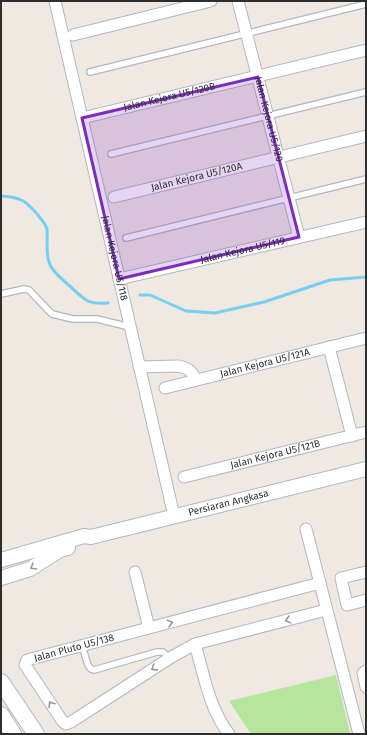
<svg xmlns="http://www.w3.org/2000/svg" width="367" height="735" viewBox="0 0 367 735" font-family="'Fira Sans',sans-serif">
<rect width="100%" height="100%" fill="#efe9e1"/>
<polygon fill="#b6e59e" points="336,675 350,733 346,734 251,734 229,701"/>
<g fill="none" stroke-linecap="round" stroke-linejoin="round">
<g stroke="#75cff0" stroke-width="3">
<path d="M1,196c21,1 27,6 40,23 2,3 5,6 6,10 1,12 -2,25 3,36 6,11 15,16 23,24 14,13 16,15 35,14"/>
<polyline points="140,295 150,295 186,311 215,313 264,302 330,280 366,277"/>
</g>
<g stroke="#b4b7c1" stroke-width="8">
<g id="service">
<polyline points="90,72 366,4"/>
<polyline points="111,154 366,92"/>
<polyline points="126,238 366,179"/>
<polyline points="1,294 24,289 29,290 52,314 73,319 97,319 130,327"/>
<polyline points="82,646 88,665 91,669 94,670 157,652 163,652 170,658"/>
</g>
</g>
<g stroke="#b4b7c1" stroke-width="13">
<g id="minor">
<path id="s1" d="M55,1l119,515"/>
<path id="s2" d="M238,1l61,236"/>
<polyline points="73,35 211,1"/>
<path id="s3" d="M82,118l284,-68"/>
<path id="s4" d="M114,197l252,-61"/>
<path id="s5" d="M119,279l247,-57"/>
<polyline points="329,347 352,436"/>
<path d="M139,367l39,-1c10,2 14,5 18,14"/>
<path id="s6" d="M165,388l201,-50"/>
<path id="s7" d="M184,477l182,-45"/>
<polyline points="306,529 359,734"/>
<polyline points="135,572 149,628"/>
<polyline points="366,572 341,578 347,605 366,600"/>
<polyline points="320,583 27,660 25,665 63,722 66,724 71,722 170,658 195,644 326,610"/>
<path d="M195,644c9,31 14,64 34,90"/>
<polyline points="366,671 363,673 366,687"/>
</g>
</g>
<g stroke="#b4b7c1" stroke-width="16">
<g id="tertiary">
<path id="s8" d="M1,560l83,-24 7,1 275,-68"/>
<polyline points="1,578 30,569 60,550 68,548"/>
</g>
</g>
<g stroke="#b4b7c1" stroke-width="18">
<g id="secondary">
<polyline points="1,682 36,734"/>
<polyline points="1,715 13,734"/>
</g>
</g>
<use href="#service" stroke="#fff" stroke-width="5.5"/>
<use href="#minor" stroke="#fff" stroke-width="11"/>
<use href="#tertiary" stroke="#fff" stroke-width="14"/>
<use href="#secondary" stroke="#fff" stroke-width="16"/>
</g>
<defs><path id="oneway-chevron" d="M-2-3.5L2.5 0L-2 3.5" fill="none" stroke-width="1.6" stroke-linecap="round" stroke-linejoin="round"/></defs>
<g stroke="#969696">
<use href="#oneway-chevron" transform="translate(33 567) rotate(150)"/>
<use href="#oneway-chevron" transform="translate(288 620) rotate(165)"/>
<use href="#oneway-chevron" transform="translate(170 623) rotate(-15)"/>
<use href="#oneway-chevron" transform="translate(154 668) rotate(147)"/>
<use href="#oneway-chevron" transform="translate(51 704) rotate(-124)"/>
</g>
<path fill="#7b2cbf" fill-opacity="0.2" stroke="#7b2cbf" stroke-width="3" stroke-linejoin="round" d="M258,77l41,160 -180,42 -37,-161z"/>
<g text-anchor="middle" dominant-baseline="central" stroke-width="3" stroke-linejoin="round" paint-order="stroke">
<g font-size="10" fill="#2e2e2e" stroke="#fff">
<text stroke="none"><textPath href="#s3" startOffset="90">Jalan Kejora U5/120B</textPath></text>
<text stroke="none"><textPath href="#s2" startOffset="122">Jalan Kejora U5/120</textPath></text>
<text stroke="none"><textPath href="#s4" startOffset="85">Jalan Kejora U5/120A</textPath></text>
<text stroke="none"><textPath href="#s5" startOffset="127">Jalan Kejora U5/119</textPath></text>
<text stroke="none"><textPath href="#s1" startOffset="264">Jalan Kejora U5/118</textPath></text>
<text stroke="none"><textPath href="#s6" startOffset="103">Jalan Kejora U5/121A</textPath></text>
<text stroke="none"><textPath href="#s7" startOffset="94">Jalan Kejora U5/121B</textPath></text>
<text stroke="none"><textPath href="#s8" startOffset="235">Persiaran Angkasa</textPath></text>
<text transform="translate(74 648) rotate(-15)">Jalan Pluto U5/138</text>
</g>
</g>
<rect width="367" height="735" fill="none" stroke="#2e2e2e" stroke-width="4"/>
</svg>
